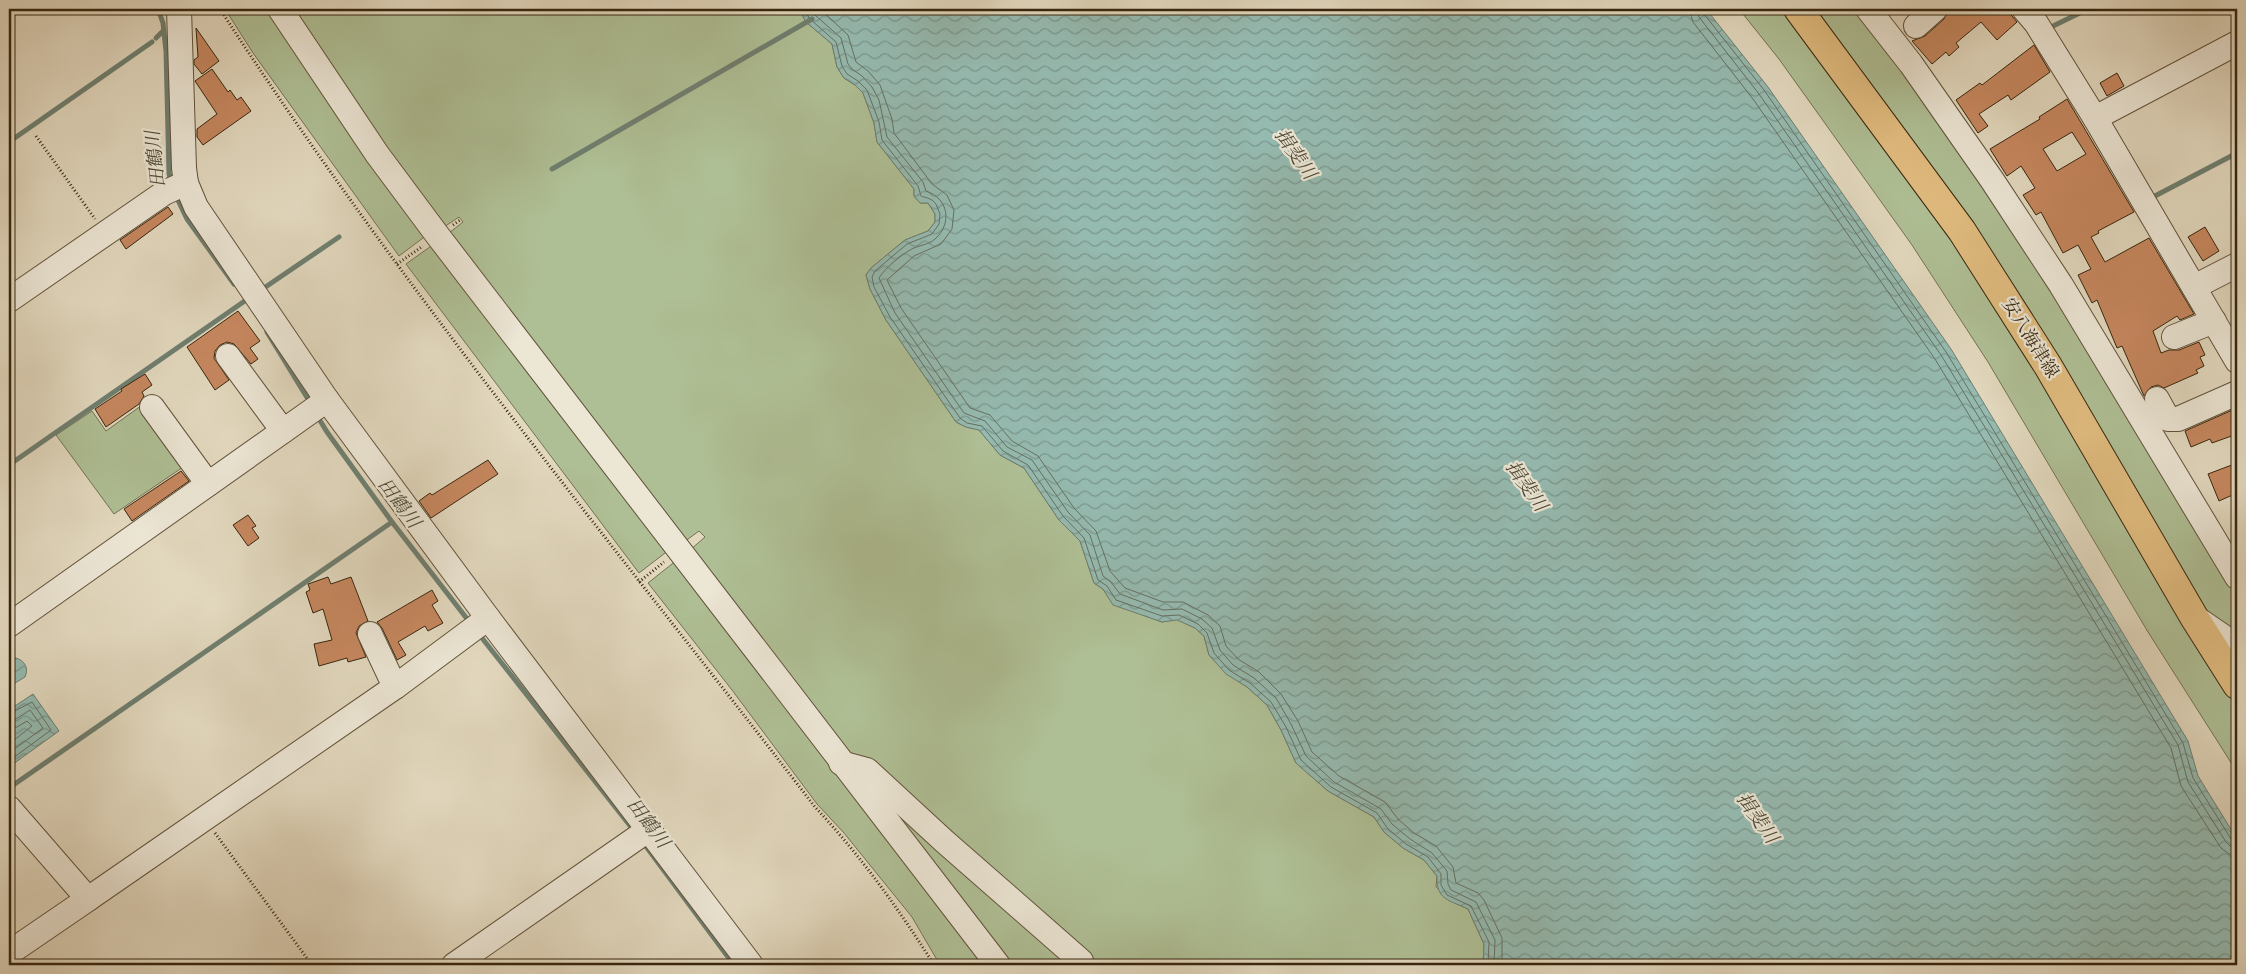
<svg xmlns="http://www.w3.org/2000/svg" width="2246" height="974" viewBox="0 0 2246 974" font-family="'Sorts Mill Goudy','Noto Serif JP',serif">
<defs>
<pattern id="water-waves" width="16" height="10" patternUnits="userSpaceOnUse" patternTransform="scale(1.25)"><rect width="16" height="10" fill="#95bab0"/><path d="M0 5q4-4 8 0t8 0" fill="none" stroke="#7a978e"/></pattern>
</defs>
<rect width="100%" height="100%" fill="#e2d8be"/>
<filter id="stains"><feTurbulence type="fractalNoise" baseFrequency=".004" numOctaves="4"/><feColorMatrix values="0 0 0 0 .2 0 0 0 0 .09 0 0 0 0 .02 0 0 0 .5 -.17"/></filter>
<radialGradient id="worn" r=".72"><stop offset=".6" stop-color="#630" stop-opacity="0"/><stop offset="1" stop-color="#630" stop-opacity=".3"/></radialGradient>
<g fill="#afbf95" stroke="#737252">
<polygon points="225,9 271,9 427,235 399,256 253,53"/>
<polygon points="291,9 799,9 806,22 832,44 837,67 844,78 855,85 863,93 874,123 877,142 914,189 914,196 920,203 928,203 935,214 935,222 928,231 905,240 871,268 866,275 870,289 886,320 956,422 966,427 979,430 1000,455 1024,468 1059,520 1080,541 1094,583 1103,589 1113,604 1162,622 1177,619 1195,628 1204,636 1209,655 1226,673 1247,687 1267,705 1281,730 1296,763 1328,791 1374,817 1384,832 1403,848 1424,860 1437,876 1436,887 1457,904 1468,909 1484,944 1483,965 1079,965 845,751 690,550 705,537 699,531 684,542 449,233 463,222 459,217 444,227 384,148"/>
<polygon points="1739,9 1786,9 1953,241 2039,371 2188,623 2237,700 2237,772 2148,632 1988,362 1912,245 1779,59"/>
<polygon points="1812,9 1862,9 1987,181 2237,586 2237,643 2205,614"/>
<polygon points="434,244 669,550 639,573 406,264"/>
<polygon points="145,403 189,463 114,514 56,435 92,411 106,431"/>
<polygon points="677,560 990,965 940,965 912,917 844,833 817,804 732,690 648,583"/>
<polygon points="872,785 1079,965 1010,965"/>
</g>
<g fill="url(#water-waves)" stroke="#6f7f70">
<path d="M799,9h907l62,78 183,262 237,392 10,35 39,63v126h-754l1,-21 -16,-35c-19,-9 -32,-9 -31,-33l-13,-16 -21,-12 -19,-16 -10,-15 -46,-26 -32,-28 -15,-33 -14,-25 -20,-18 -21,-13 -17,-19 -5,-19 -9,-8 -18,-8 -15,2 -49,-17 -10,-16 -9,-6 -14,-42 -21,-21 -35,-52 -24,-13 -21,-25 -13,-3 -10,-5 -70,-102 -16,-31 -4,-14 5,-7 34,-28 23,-9 7,-9v-8l-7,-11h-8l-6,-7v-7l-37,-47 -3,-19 -11,-30 -8,-8 -11,-7 -7,-11 -5,-23 -26,-22z"/>
<path d="M16,658c9,3 13,10 9,19l-10,6 -6,-1v-23z"/>
<polygon points="33,694 59,731 9,767 9,710"/>
</g>
<g fill="none" stroke-linecap="round" stroke-linejoin="round">
<g stroke="#667060" stroke-width="1">
<path d="M804,9l6,10 26,23 6,24 5,8 11,7 9,9 12,32 3,18 36,46c5,16 0,7 14,14l4,4 4,10 -1,10 -7,10 -25,10 -32,27 -3,6 2,10 16,30 70,101 7,5 15,3 21,25 25,14 35,51 21,22 14,42 9,6 9,14 46,16 17,-1 19,9 9,9 7,20 15,17 21,13 21,19 15,25 15,33 30,27 46,26 11,16 18,15 22,13 13,17v11l6,10 24,11 18,36 -1,23"/>
<path d="M811,9l4,6 26,23 7,26 4,5 10,7 10,11 7,13 8,37 36,45 3,9c22,7 27,32 9,48 -6,6 -17,6 -25,11 -10,6 -25,18 -31,28l16,35 69,100 21,8 22,26 25,13 36,52 22,23 13,41 8,6 9,12 43,16 19,-1 20,10 10,9 8,22 13,15 21,13 22,20 15,26 15,32 28,26 47,27 11,15 18,15 22,14 15,18 1,13 3,6 25,12 19,38 -1,25"/>
<polyline points="820,9 848,35 856,62 868,71 880,85 892,119 894,133 932,184 947,195 954,210 952,229 941,244 914,256 887,280 901,308 970,408 990,415 1012,441 1038,456 1074,508 1096,531 1110,571 1125,588 1163,602 1183,602 1208,615 1220,626 1226,646 1238,659 1259,672 1281,694 1298,721 1312,752 1339,776 1385,802 1398,819 1414,833 1436,846 1453,867 1456,883 1478,893 1484,900 1502,938 1502,965"/>
<polyline points="1689,9 1693,22 1753,99 1935,359 2171,748 2181,786 2221,848 2229,854 2237,855"/>
<polyline points="1697,9 1699,17 1759,94 1941,355 2178,745 2188,782 2226,842 2230,846 2237,848"/>
<polyline points="1703,9 1704,14 1764,90 1946,352 2183,743 2193,778 2231,839 2237,841"/>
<polyline points="9,714 32,702 51,730 9,761"/>
<polyline points="9,720 16,719 30,710 43,728 9,753"/>
<polyline points="9,728 17,727 27,721 32,726 9,744"/>
</g>
<g stroke="#6f7f70" stroke-width="5">
<polyline points="158,9 163,23 166,51 169,173 171,183"/>
<polyline points="2051,27 2088,9"/>
<polyline points="156,38 164,30"/>
<polyline points="9,142 152,42"/>
<polyline points="552,169 812,19"/>
<polyline points="176,196 187,219 234,284"/>
<polyline points="2153,197 2237,153"/>
<polyline points="264,288 339,237"/>
<polyline points="267,332 311,404"/>
<polyline points="316,414 327,432 392,522 471,624"/>
<polyline points="9,465 249,298"/>
<polyline points="478,633 635,832"/>
<polyline points="9,788 392,522"/>
<polyline points="642,841 734,965"/>
</g>
</g>
<g fill="#c6875f" stroke="#37260f" fill-rule="evenodd">
<polygon points="1948,9 2006,9 2017,22 1997,40 1981,22 1956,43 1959,47 1949,56 1946,52 1932,64 1912,41 1925,36 1944,19"/>
<polygon points="196,28 219,61 202,74 194,64 194,60 198,57"/>
<polygon points="2034,45 2050,72 2011,100 2008,95 1979,114 1988,126 1978,133 1956,100 1980,83 1982,85"/>
<polygon points="212,69 228,92 230,90 237,100 241,97 251,111 203,145 197,137 197,129 217,114 195,81"/>
<polygon points="2117,73 2124,86 2107,96 2100,83"/>
<path d="M2067,99l67,113 -36,19 1,2 -8,4 14,25 44,-24 45,76 -14,6 -3,-4 -24,15 8,22 8,-3h10l20,-8 6,13 -5,2 4,9 -8,4 2,3 -34,15 -6,-3 -7,2 -7,9 -22,-50 -5,2 -20,-48 -5,3 -14,-28 13,-6 -13,-24 -15,8 -22,-41 -5,3 -13,-20 12,-7 -14,-22 -14,10 -17,-27 50,-30 -1,-2zM2072,132l14,22 -29,17 -14,-22z"/>
<polygon points="168,207 173,214 126,249 120,240"/>
<polygon points="2205,227 2219,251 2203,261 2188,237"/>
<polygon points="238,311 260,341 250,348 258,359 251,364 234,344 227,342 220,345 215,351 214,358 229,380 215,390 187,347"/>
<polygon points="145,374 152,385 142,392 144,396 139,404 106,427 95,409 122,391 121,389"/>
<polygon points="2237,408 2237,434 2212,443 2210,439 2191,447 2185,431"/>
<polygon points="488,460 498,474 431,518 419,501 430,493 432,495"/>
<polygon points="2237,463 2237,493 2219,501 2208,474"/>
<polygon points="181,471 189,481 132,521 124,509"/>
<polygon points="248,515 256,526 252,528 259,538 248,546 233,525"/>
<polygon points="328,577 331,584 351,577 368,621 359,626 356,633 366,657 348,662 347,658 319,666 314,644 332,640 323,609 313,613 306,592 310,590 308,584"/>
<polygon points="432,590 438,601 432,605 443,623 428,631 425,626 398,642 406,655 397,660 382,628 377,622"/>
</g>
<g fill="none" stroke-linecap="round" stroke-linejoin="round">
<g stroke="#62523b" stroke-width="26">
<g id="minor">
<polyline points="179,9 184,168 186,183 196,207 327,400 488,618 751,965"/>
<polyline points="280,9 377,154 438,236 998,965"/>
<polyline points="1868,9 1911,64 1992,180 2061,285 2237,577"/>
<polyline points="2024,9 2036,23 2095,118 2237,361"/>
<polyline points="1916,26 1935,9"/>
<polyline points="2095,118 2237,43"/>
<polyline points="2194,287 2237,265"/>
<polyline points="9,300 164,193 186,183"/>
<polyline points="2174,337 2214,321"/>
<polyline points="228,356 283,431"/>
<polyline points="2157,399 2168,419 2178,419 2237,393"/>
<polyline points="152,407 208,484"/>
<polyline points="2196,618 2228,640 2237,651"/>
<polyline points="9,625 327,400"/>
<polyline points="370,634 395,687"/>
<polyline points="841,763 867,770 944,841 1081,961"/>
<polyline points="9,808 88,899 395,687 488,618"/>
<polyline points="9,953 88,899"/>
<polyline points="454,965 648,830"/>
</g>
</g>
<g stroke="#37260f" stroke-width="30">
<polyline id="major" points="1798,9 1962,231 2048,366 2194,617 2237,685"/>
</g>
<g stroke="#37260f" stroke-width="3" stroke-dasharray="1 2.5" stroke-linecap="butt">
<path d="M220,9c180,278 393,535 595,798 45,48 84,102 119,158"/>
<polyline points="36,136 95,219"/>
<polyline points="453,225 460,220"/>
<polyline points="397,264 423,246"/>
<polyline points="639,582 664,562"/>
<polyline points="215,833 312,965"/>
</g>
<use href="#minor" stroke="#ece6d5" stroke-width="24"/>
<use href="#major" stroke="#e1bc7f" stroke-width="28"/>
</g>
<g text-anchor="middle" dominant-baseline="central" stroke-width="4.5" stroke-linejoin="round" paint-order="stroke">
<g font-size="18" fill="#37260f" stroke="#ece6d5">
<text transform="translate(2029 339) rotate(58)">安八海津線</text>
</g>
<g font-size="19" font-style="italic" fill="#4e4b37" stroke="#ece6d5">
<text transform="translate(1294 155) rotate(55)">揖斐川</text>
<text transform="translate(157 159) rotate(-96)">田鶴川</text>
<text transform="translate(1525 487) rotate(55)">揖斐川</text>
<text transform="translate(398 504) rotate(53)">田鶴川</text>
<text transform="translate(1756 819) rotate(55)">揖斐川</text>
<text transform="translate(647 824) rotate(53)">田鶴川</text>
</g>
</g>
<rect width="2246" height="974" fill="none" stroke="#e2d8be" stroke-width="30"/>
<rect x="10" y="10" width="2226" height="954" fill="none" stroke="#37260f" stroke-width="2.5"/>
<rect x="15" y="15" width="2216" height="944" fill="none" stroke="#37260f"/>
<rect width="100%" height="100%" filter="url(#stains)"/>
<rect width="100%" height="100%" fill="url(#worn)"/>
</svg>
